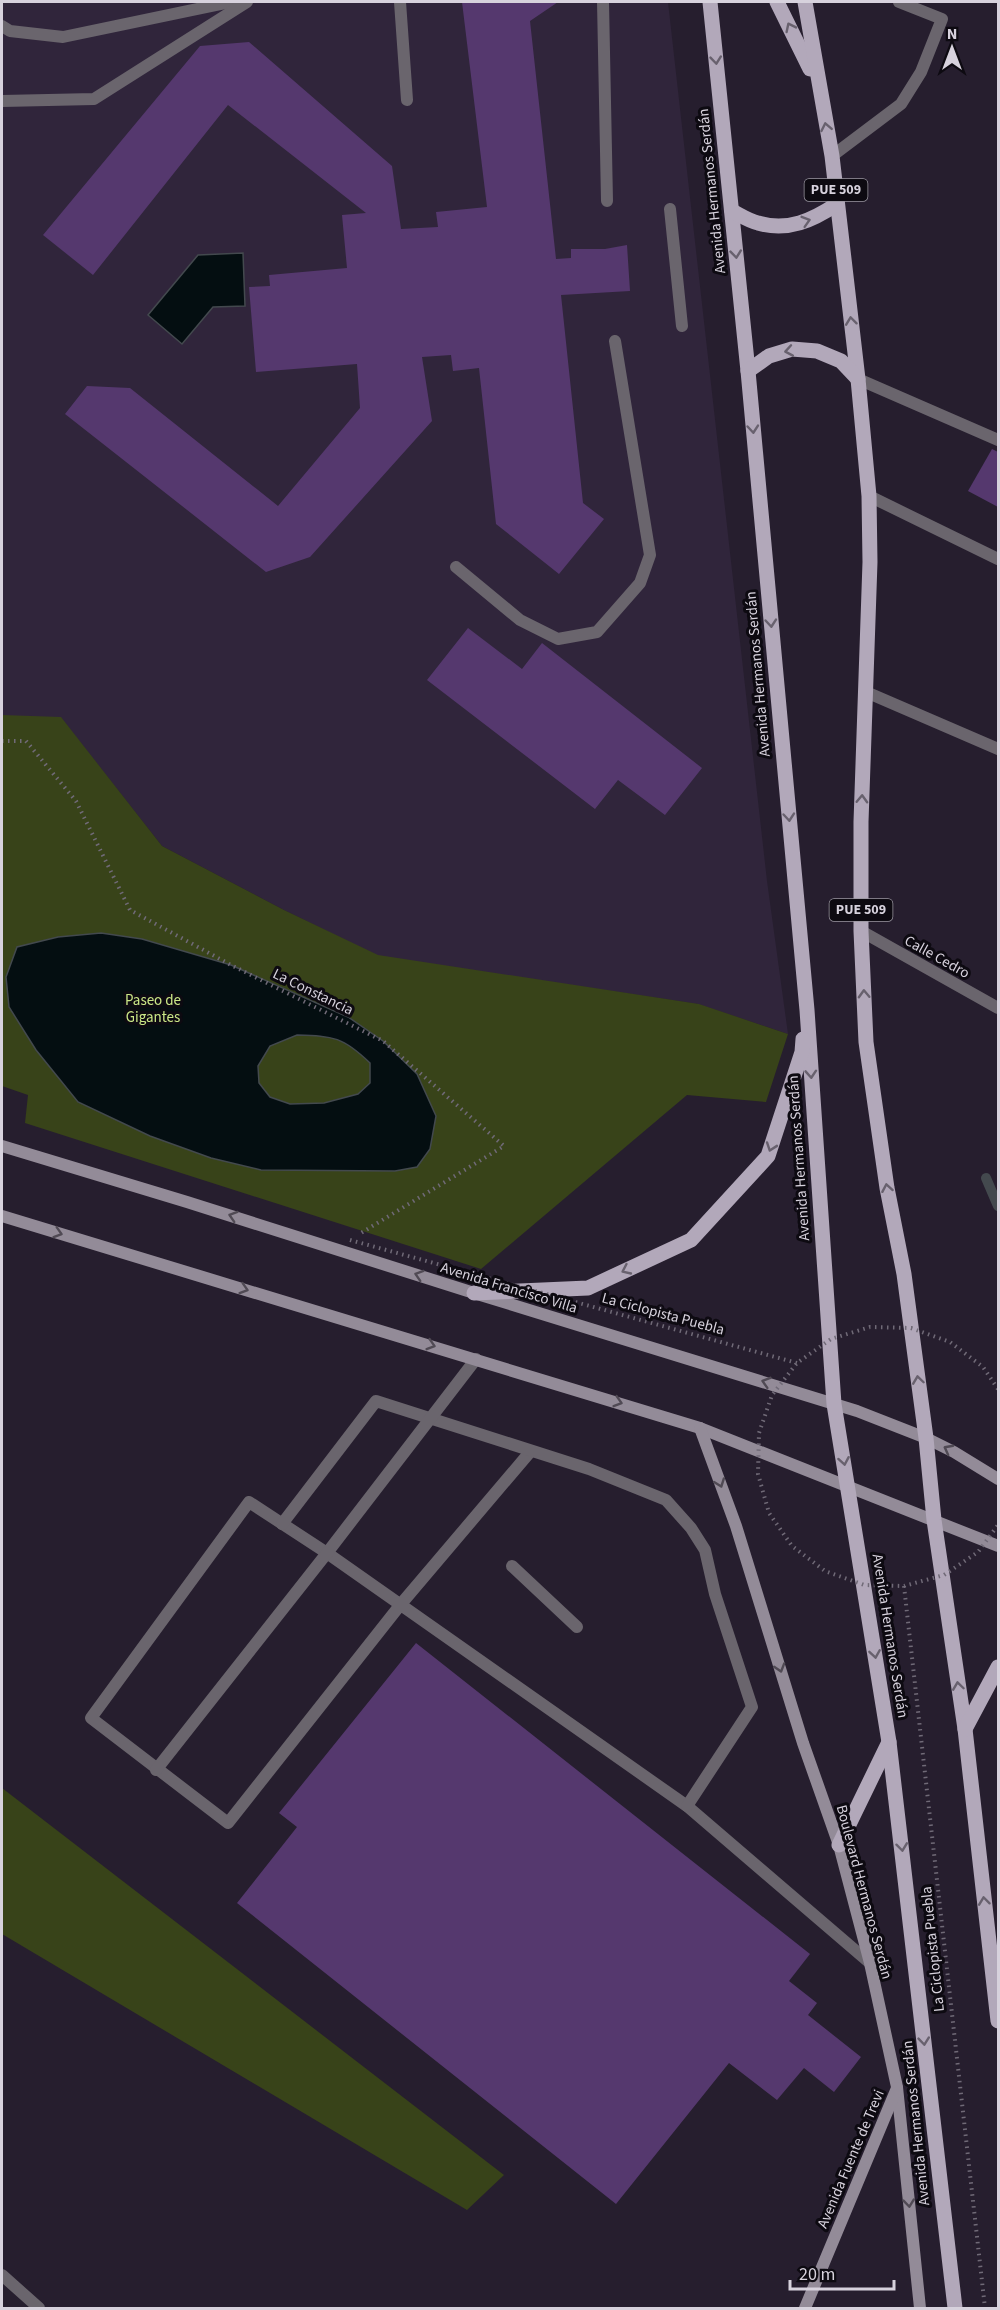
<svg xmlns="http://www.w3.org/2000/svg" width="1000" height="2310" viewBox="0 0 1000 2310" font-family="'Source Sans 3',sans-serif">
<rect width="100%" height="100%" fill="#261e2e"/>
<polygon fill="#30253b" points="2,2 668,2 767,881 788,1034 698,1004 378,956 284,910 162,846 61,718 2,716"/>
<g fill="#384319">
<polygon points="2,715 61,717 162,846 284,910 378,955 699,1004 788,1034 766,1102 687,1095 481,1269 25,1123 28,1095 2,1086"/>
<polygon points="2,1788 504,2175 467,2210 2,1934"/>
</g>
<g fill="#040e11" stroke="#43494e" stroke-width="1.5" fill-rule="evenodd">
<polygon points="243,253 245,306 213,307 182,344 148,315 198,255"/>
<path d="M101,933l41,6 89,26 117,52 35,24 34,33 19,42 -6,33 -13,18 -22,4 -134,-1 -50,-12 -61,-22 -72,-34 -42,-52 -27,-43 -3,-30 11,-30 41,-10zM297,1035c37,1 46,2 73,28v20l-12,11 -34,9 -34,1 -20,-7 -11,-14 -1,-17 12,-20z"/>
</g>
<g fill="none" stroke-linecap="round" stroke-linejoin="round">
<polyline stroke="#43494e" stroke-width="10" points="986,1178 998,1206"/>
</g>
<g fill="#55386e">
<polygon points="462,2 558,2 530,21 556,259 571,258 571,249 605,249 627,245 630,291 561,295 583,503 604,519 559,574 496,524 479,368 453,371 451,355 422,357 432,421 310,557 266,572 65,414 87,386 130,388 278,506 360,408 357,364 256,372 249,287 270,286 269,275 347,268 342,215 366,213 228,105 93,275 43,235 200,46 249,42 392,166 401,229 438,227 436,212 487,207"/>
<polygon points="992,449 998,452 998,507 968,491"/>
<polygon points="468,628 522,669 542,643 702,768 665,815 618,780 595,809 427,680"/>
<polygon points="416,1643 810,1954 789,1981 817,2003 808,2015 861,2057 834,2092 804,2068 777,2100 729,2063 616,2204 237,1903 297,1827 279,1813"/>
</g>
<g fill="none" stroke-linecap="round" stroke-linejoin="round">
<g stroke="#706a77" stroke-width="4" stroke-dasharray="1.5 4.5" stroke-linecap="butt">
<polyline points="2,741 26,741 76,801 130,910 231,965 383,1041 504,1146 361,1233"/>
<polyline points="904,1586 985,2308"/>
</g>
<g stroke="#6a656d" stroke-width="12">
<polyline points="400,2 407,100"/>
<polyline points="603,2 607,201"/>
<polyline points="2,26 10,31 63,37 231,2"/>
<polyline points="2,101 94,99 247,2"/>
<polyline points="832,156 901,104 921,72 942,19 899,2"/>
<polyline points="670,209 682,326"/>
<polyline points="858,379 998,440"/>
<polyline points="869,496 998,559"/>
<polyline points="456,567 520,620 558,639 597,632 640,583 650,555 615,341"/>
<polyline points="866,692 998,749"/>
<polyline points="530,1452 401,1604 228,1823 91,1718 249,1502 327,1553 687,1806 870,1963"/>
<polyline points="282,1524 376,1401 589,1469 666,1500 691,1528 705,1550 715,1594 752,1707 687,1806"/>
<polyline points="512,1566 577,1627"/>
<polyline points="156,1770 327,1553 476,1359"/>
</g>
<g stroke="#6a656d" stroke-width="12">
<polyline points="861,931 998,1008"/>
<polyline points="2,2275 39,2308"/>
</g>
<g stroke="#938b98" stroke-width="12">
<polyline points="2,1146 187,1202 474,1293 857,1411 926,1438 954,1452 998,1479"/>
<polyline points="2,1216 700,1428 998,1546"/>
<polyline points="700,1428 736,1526 803,1743 839,1845 870,1963 897,2087 920,2308"/>
<polyline points="805,2308 897,2088"/>
</g>
<g stroke="#b2a8ba" stroke-width="15">
<polyline points="710,2 748,371 807,1010 834,1404 889,1742 955,2308"/>
<polyline points="777,2 810,69"/>
<polyline points="805,2 832,156 858,379 869,496 870,562 861,822 861,931 866,1042 887,1188 904,1274 926,1438 934,1520 965,1729 998,2021"/>
<path d="M732,211c8,4 17,10 26,12 30,9 55,-3 79,-19"/>
<polyline points="748,371 769,356 792,349 817,351 841,361 858,379"/>
<polyline points="474,1293 588,1288 691,1240 768,1156 802,1052 803,1039"/>
<polyline points="965,1729 998,1667"/>
<polyline points="839,1845 889,1742"/>
</g>
<g stroke="#706a77" stroke-width="4" stroke-dasharray="1.5 4.5" stroke-linecap="butt">
<polyline points="350,1240 797,1363"/>
<polyline points="998,1389 983,1367 950,1342 911,1328 870,1327 831,1339 797,1363 772,1395 759,1433 758,1474 769,1513 792,1546 825,1571 864,1585 904,1586 944,1575 978,1552 998,1525"/>
</g>
</g>
<defs><path id="oneway-chevron" d="M-2-3.5L2.5 0L-2 3.5" fill="none" stroke-width="1.6" stroke-linecap="round" stroke-linejoin="round" transform="scale(1.5)"/></defs>
<g stroke="#68616e">
<use href="#oneway-chevron" transform="translate(790 27) rotate(-116)"/>
<use href="#oneway-chevron" transform="translate(716 60) rotate(84)"/>
<use href="#oneway-chevron" transform="translate(826 127) rotate(-101)"/>
<use href="#oneway-chevron" transform="translate(806 221) rotate(-17)"/>
<use href="#oneway-chevron" transform="translate(736 254) rotate(84)"/>
<use href="#oneway-chevron" transform="translate(851 321) rotate(-97)"/>
<use href="#oneway-chevron" transform="translate(789 351) rotate(170)"/>
<use href="#oneway-chevron" transform="translate(753 429) rotate(85)"/>
<use href="#oneway-chevron" transform="translate(771 623) rotate(85)"/>
<use href="#oneway-chevron" transform="translate(862 799) rotate(-88)"/>
<use href="#oneway-chevron" transform="translate(789 817) rotate(85)"/>
<use href="#oneway-chevron" transform="translate(864 994) rotate(-92)"/>
<use href="#oneway-chevron" transform="translate(811 1074) rotate(86)"/>
<use href="#oneway-chevron" transform="translate(771 1147) rotate(109)"/>
<use href="#oneway-chevron" transform="translate(887 1188) rotate(-100)"/>
<use href="#oneway-chevron" transform="translate(626 1270) rotate(155)"/>
<use href="#oneway-chevron" transform="translate(918 1380) rotate(-98)"/>
<use href="#oneway-chevron" transform="translate(844 1461) rotate(80)"/>
<use href="#oneway-chevron" transform="translate(875 1654) rotate(81)"/>
<use href="#oneway-chevron" transform="translate(958 1686) rotate(-98)"/>
<use href="#oneway-chevron" transform="translate(902 1847) rotate(83)"/>
<use href="#oneway-chevron" transform="translate(984 1901) rotate(-97)"/>
<use href="#oneway-chevron" transform="translate(924 2041) rotate(84)"/>
</g>
<g stroke="#504a54">
<use href="#oneway-chevron" transform="translate(233 1216) rotate(-162)"/>
<use href="#oneway-chevron" transform="translate(58 1233) rotate(17)"/>
<use href="#oneway-chevron" transform="translate(419 1275) rotate(-162)"/>
<use href="#oneway-chevron" transform="translate(244 1289) rotate(17)"/>
<use href="#oneway-chevron" transform="translate(431 1345) rotate(17)"/>
<use href="#oneway-chevron" transform="translate(766 1382) rotate(-163)"/>
<use href="#oneway-chevron" transform="translate(618 1402) rotate(17)"/>
<use href="#oneway-chevron" transform="translate(948 1449) rotate(-152)"/>
<use href="#oneway-chevron" transform="translate(720 1483) rotate(70)"/>
<use href="#oneway-chevron" transform="translate(780 1668) rotate(73)"/>
<use href="#oneway-chevron" transform="translate(909 2203) rotate(84)"/>
</g>
<g text-anchor="middle" dominant-baseline="central" stroke-width="6" stroke-linejoin="round" paint-order="stroke">
<g fill="#0d0a11" stroke="#9a96a0" stroke-width="1.5">
<rect x="804.5" y="179" width="63" height="22" rx="4.5"/>
<rect x="829.5" y="899" width="63" height="22" rx="4.5"/>
</g>
<g font-size="14" font-weight="bold" fill="#d7d2dd">
<text x="836" y="190">PUE 509</text>
<text x="861" y="910">PUE 509</text>
</g>
<g font-size="15" fill="#d7d2dd" stroke="#0d0a11">
<text transform="translate(712 191) rotate(-96)">Avenida Hermanos Serdán</text>
<text transform="translate(758 674) rotate(-95)">Avenida Hermanos Serdán</text>
<text transform="translate(937 957) rotate(29)">Calle Cedro</text>
<text transform="translate(313 992) rotate(26)">La Constancia</text>
<text transform="translate(799 1158) rotate(-94)">Avenida Hermanos Serdán</text>
<text transform="translate(509 1288) rotate(17)">Avenida Francisco Villa</text>
<text transform="translate(663 1314) rotate(15)">La Ciclopista Puebla</text>
<text transform="translate(890 1636) rotate(81)">Avenida Hermanos Serdán</text>
<text transform="translate(864 1892) rotate(75)">Boulevard Hermanos Serdán</text>
<text transform="translate(933 1949) rotate(-96)">La Ciclopista Puebla</text>
<text transform="translate(916 2123) rotate(-96)">Avenida Hermanos Serdán</text>
<text transform="translate(851 2159) rotate(-67)">Avenida Fuente de Trevi</text>
</g>
<g font-size="15" fill="#cbe787" stroke="#0d0a11">
<text x="153" y="1000">Paseo de<tspan x="153" dy="17">Gigantes</tspan></text>
</g>
</g>
<rect width="1000" height="2310" fill="none" stroke="#d7d2dd" stroke-width="6"/>
<g transform="translate(952 48)" stroke="#0d0a11" stroke-width="4.5" paint-order="stroke">
<path d="M0-4.5L10 22L0 15L-10 22Z" fill="#d7d2dd"/>
<text y="-9" font-size="16" font-weight="bold" text-anchor="middle" fill="#d7d2dd">N</text>
</g>
<path d="M790 2280v9h104v-9" fill="none" stroke="#d7d2dd" stroke-width="3"/>
<text x="799" y="2280" font-size="18" fill="#d7d2dd" stroke="#0d0a11" stroke-width="4.5" paint-order="stroke">20 m</text>
</svg>
